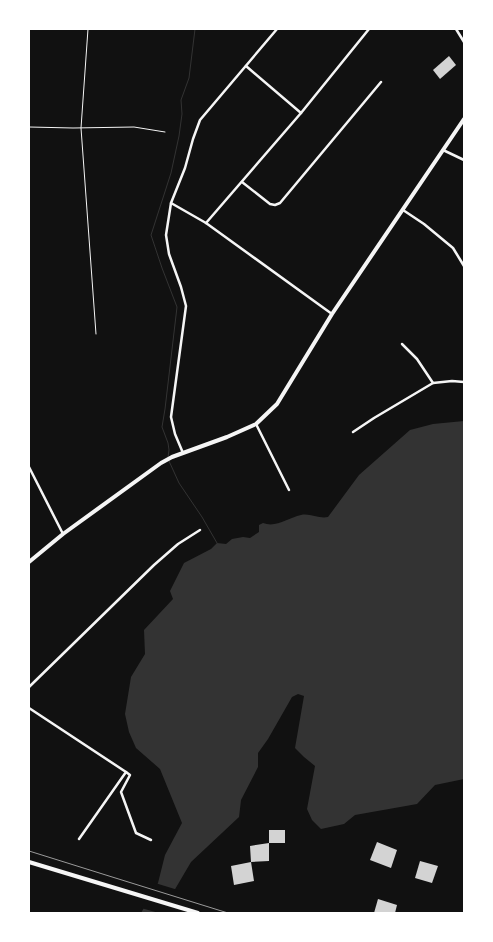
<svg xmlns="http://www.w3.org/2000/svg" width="493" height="942" viewBox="0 0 493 942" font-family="'Golos Text',sans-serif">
<rect width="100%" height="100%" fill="#111"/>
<path fill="#333" d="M464,421v358l-29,6 -18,19 -62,11 -11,9 -23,5 -9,-9 -5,-11 8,-43 -11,-9 -9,-9 9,-52 -6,-2 -6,3 -24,42 -10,14v14l-17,33 -2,17 -48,45 -30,51h-20l17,-30 7,-28 17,-32 -22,-54 -24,-21 -7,-16 -4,-18 6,-37 14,-23 -1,-24 29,-31 -3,-8 14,-28 27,-14 6,-6 9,1 6,-5 11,-2 7,1 9,-6v-7l4,-2c13,5 25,-5 38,-8 9,-2 18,4 27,2l31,-42 51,-45 23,-6z"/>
<polygon fill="#111" points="155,883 178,890 164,913 159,913 141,908"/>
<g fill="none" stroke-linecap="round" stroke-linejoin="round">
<g stroke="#333" stroke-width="1">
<polyline points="168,457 169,450 168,443 162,427 165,409 177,307 162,268 151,235 171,173 179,136 182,114 181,100 189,78 195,29"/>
<polyline points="169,461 179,483 202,517 217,543"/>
</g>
</g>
<g fill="#d3d3d3">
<polygon points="449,56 456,65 440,79 433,70"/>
<polygon points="269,830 285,830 285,843 269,843 269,861 251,862 250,846 269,843"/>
<polygon points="377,842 397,850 391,868 370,860"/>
<polygon points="420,861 438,866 432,883 415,878"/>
<polygon points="251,862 254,881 234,885 231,866"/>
<polygon points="378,899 397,905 395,913 374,913"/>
</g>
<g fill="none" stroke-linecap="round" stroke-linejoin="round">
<g stroke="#f5f5f5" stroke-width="1">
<polyline points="88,29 81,128 96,334"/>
<polyline points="29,127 73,128 134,127 165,132"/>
</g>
<g stroke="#f5f5f5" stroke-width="2.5">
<polyline points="456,29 464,42"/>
<polyline points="246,66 301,113"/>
<polyline points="443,150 464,160"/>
<polyline points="242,182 270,204 275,205 280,203 381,82"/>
<polyline points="171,203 206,223 332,314"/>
<polyline points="403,210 424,224 453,248 464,266"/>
<polyline points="206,223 301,113 369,29"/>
<polyline points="402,344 417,359 433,383"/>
<polyline points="256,424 289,490"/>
<polyline points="353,432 374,418 433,383 452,381 464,382"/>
<polyline points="183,453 175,434 171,417 186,306 181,287 169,254 166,235 171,203 185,168 193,139 200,120 277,29"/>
<polyline points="29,467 63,534"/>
<polyline points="29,687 154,565 178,544 200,530"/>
<polyline points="29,708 126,772 79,839"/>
<polyline points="126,772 130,775 121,792 136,833 151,840"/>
</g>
<polyline stroke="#f5f5f5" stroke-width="4" points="29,562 63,534 161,463 172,457 227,437 256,424 277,404 332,314 464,119"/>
<polyline stroke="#f5f5f5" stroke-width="4" points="29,862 198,913"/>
<polyline stroke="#9a9a9a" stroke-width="1" points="29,851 109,876 228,913"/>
</g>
<rect width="493" height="942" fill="none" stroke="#ffffff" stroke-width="60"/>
</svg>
